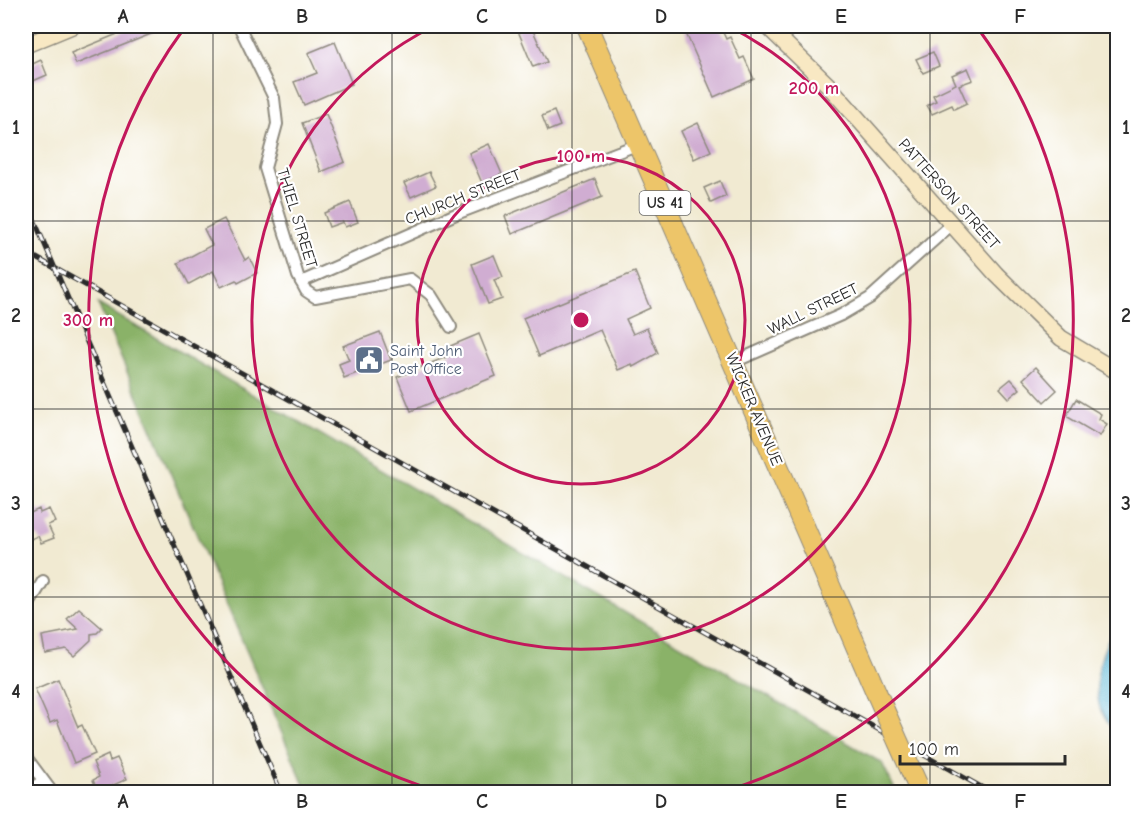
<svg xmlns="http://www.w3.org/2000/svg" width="1143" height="818" viewBox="0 0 1143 818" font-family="'Comic Neue',sans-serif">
<rect width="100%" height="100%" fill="#fff"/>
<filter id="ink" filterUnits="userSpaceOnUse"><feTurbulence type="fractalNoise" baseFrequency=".0167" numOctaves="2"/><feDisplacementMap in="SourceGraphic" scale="12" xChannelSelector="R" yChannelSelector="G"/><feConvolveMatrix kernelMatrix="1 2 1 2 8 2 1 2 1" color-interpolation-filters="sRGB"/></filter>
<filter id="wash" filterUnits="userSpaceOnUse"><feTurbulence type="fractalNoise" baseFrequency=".008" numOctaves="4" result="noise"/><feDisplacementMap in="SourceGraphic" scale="24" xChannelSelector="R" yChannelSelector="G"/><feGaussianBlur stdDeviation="1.35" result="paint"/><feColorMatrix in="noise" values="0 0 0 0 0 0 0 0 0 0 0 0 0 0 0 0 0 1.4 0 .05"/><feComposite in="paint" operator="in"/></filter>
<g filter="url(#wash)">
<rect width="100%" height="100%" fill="#f1ead2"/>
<polygon fill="#8ab268" stroke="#5a6e4a" stroke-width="1.5" points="98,304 882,763 896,792 307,792"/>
<path fill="#56b5d4" stroke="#407080" stroke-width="1.5" d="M1117,622v114c-5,-8 -14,-19 -17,-28 -9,-31 3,-60 17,-86z"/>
<g id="blocks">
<g fill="#d0add2">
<polygon points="137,26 171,26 76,64 71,53"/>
<polygon points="516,26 531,26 547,62 533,67"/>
<polygon points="698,26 720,26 726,39 730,37 740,59 744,57 754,79 714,97 685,31"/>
<polygon points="335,42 352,84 304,105 294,82 317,73 308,53"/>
<polygon points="933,52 939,66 923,73 916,59"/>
<polygon points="41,60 47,75 26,84 26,67"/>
<polygon points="968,68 973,80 959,85 967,103 954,109 952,105 932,114 927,105 936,101 933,95 956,84 952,75"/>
<polygon points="554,111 560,126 548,131 542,116"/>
<polygon points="326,114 345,162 321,172 302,123"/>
<polygon points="698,123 711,151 694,159 681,131"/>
<polygon points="489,144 502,174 482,183 469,153"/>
<polygon points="429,172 436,186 411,197 404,183"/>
<polygon points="595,179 602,197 512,234 505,216"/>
<polygon points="720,181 726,196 711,203 704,188"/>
<polygon points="350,202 358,222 345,227 343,222 329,227 324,213"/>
<polygon points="224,219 245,260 249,257 257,273 238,283 236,280 221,287 213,271 189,284 178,263 212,245 204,229"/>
<polygon points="494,255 503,277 494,280 502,299 488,304 472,264"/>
<polygon points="635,272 650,308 626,319 633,334 647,328 658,353 633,367 632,364 618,370 600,330 539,356 523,318"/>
<polygon points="380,332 391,360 344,378 339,364 349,360 343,346"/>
<polygon points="479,334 496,376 411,411 397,377 451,355 448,347"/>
<polygon points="1036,367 1057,390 1044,402 1023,379"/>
<polygon points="1011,379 1020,389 1009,398 1000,388"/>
<polygon points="1076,399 1101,414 1099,419 1107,424 1100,436 1066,416"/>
<polygon points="39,509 40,513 49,509 55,522 48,525 54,538 41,543 38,536 26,541 26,515"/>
<polygon points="79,608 102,628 97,633 91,634 91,640 74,656 66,649 45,653 42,636 78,629 67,619"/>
<polygon points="58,679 78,727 82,725 95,754 74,763 57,720 50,723 35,689"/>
<polygon points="108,755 110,761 117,758 127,779 98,792 93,780 99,777 93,762"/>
</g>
</g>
</g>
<g filter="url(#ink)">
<use href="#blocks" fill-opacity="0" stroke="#8e8a7e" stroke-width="1.5"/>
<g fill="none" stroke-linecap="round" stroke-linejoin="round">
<g stroke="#8e8a7e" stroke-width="14">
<g id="street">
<polyline points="239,26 274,98 277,124 265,168 298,276 306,291 315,297 410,279 431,295 451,327"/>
<polyline points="301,282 456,214 639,144"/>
<polyline points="734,362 841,315 870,298 952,224"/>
<polyline points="26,609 43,581"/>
<polyline points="26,757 52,792"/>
<polyline points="28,792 42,781"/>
</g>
</g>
<g stroke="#8e8a7e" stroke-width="18">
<g id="secondary">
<polyline points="767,26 828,85 996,274 1061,338 1118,372"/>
<polyline points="26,45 72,26"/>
</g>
</g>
<g stroke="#8e8a7e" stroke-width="22">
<polyline id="highway" points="587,26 876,692"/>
</g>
<use href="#street" stroke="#fff" stroke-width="10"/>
<use href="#secondary" stroke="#f8e8c3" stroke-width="15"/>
<use href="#highway" stroke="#edc569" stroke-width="20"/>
<g stroke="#2b2b2b" stroke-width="5">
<g id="rail">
<polyline points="26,201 281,792"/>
<polyline points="26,252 990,792"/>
</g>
</g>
<use href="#rail" stroke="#fff" stroke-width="3" stroke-dasharray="9" stroke-linecap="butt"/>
<g stroke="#8e8a7e" stroke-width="22" stroke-linecap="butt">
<polyline id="highway-bridge" points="876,692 917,784"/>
</g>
<use href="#highway-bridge" stroke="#edc569" stroke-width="20"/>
</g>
</g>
<path fill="none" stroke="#2b2b2b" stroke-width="1.5" stroke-opacity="0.55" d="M213,26v766M392,26v766M572,26v766M751,26v766M930,26v766M26,221h1092M26,409h1092M26,597h1092"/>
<g fill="none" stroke="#c2185b" stroke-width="3">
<circle cx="581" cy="320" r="164"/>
<path d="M728 26A329 329 0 1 1 434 26"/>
<path d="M437 791A493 493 0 0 1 185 27M977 27A493 493 0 0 1 725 791"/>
</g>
<defs>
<g id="civic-square" transform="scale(1.5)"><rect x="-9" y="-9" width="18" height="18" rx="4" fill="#5c6f8a" stroke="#fff"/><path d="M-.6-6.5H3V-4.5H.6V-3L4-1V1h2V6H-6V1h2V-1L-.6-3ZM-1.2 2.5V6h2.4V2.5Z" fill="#fff"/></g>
</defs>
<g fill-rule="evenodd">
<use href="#civic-square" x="369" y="360"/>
</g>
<g text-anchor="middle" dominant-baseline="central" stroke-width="4.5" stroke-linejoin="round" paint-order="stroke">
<rect fill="#fff" stroke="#6b6b6b" stroke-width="1.5" x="639.5" y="191" width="51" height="24" rx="4.5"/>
<g font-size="15" font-weight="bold" fill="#2b2b2b">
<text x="665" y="203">US 41</text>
</g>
<g font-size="16" fill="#2b2b2b" stroke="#fff">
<text transform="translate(949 194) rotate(48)">PATTERSON STREET</text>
<text transform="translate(463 197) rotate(-22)">CHURCH STREET</text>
<text transform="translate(297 218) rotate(73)">THIEL STREET</text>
<text transform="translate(813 309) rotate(-26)">WALL STREET</text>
<text transform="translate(754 409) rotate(67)">WICKER AVENUE</text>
</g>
<g font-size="16" fill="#4e5e75" stroke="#fff" text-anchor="start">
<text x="390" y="351">Saint John<tspan x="390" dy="18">Post Office</tspan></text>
</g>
</g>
<circle cx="581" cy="320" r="9" fill="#c2185b" stroke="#fff" stroke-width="3"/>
<g font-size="18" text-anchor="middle" font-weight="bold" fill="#c2185b" stroke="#fff" stroke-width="4.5" stroke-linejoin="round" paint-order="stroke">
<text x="814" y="94">200 m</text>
<text x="581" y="162">100 m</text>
<text x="88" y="326">300 m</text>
</g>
<rect width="1143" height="818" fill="none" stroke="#fff" stroke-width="66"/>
<path d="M900 755v9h165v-9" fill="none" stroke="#2b2b2b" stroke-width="3"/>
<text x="909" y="755" font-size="18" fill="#2b2b2b" stroke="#ffffff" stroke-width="4.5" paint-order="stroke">100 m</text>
<rect x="33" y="33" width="1077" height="752" fill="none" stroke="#2b2b2b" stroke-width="2"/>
<g font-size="20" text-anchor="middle" font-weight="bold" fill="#2b2b2b">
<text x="123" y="23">A</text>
<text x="302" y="23">B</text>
<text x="482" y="23">C</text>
<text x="661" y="23">D</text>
<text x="841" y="23">E</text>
<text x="1020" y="23">F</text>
<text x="16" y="134">1</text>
<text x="1126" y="134">1</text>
<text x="16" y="322">2</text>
<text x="1126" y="322">2</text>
<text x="16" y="510">3</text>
<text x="1126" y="510">3</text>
<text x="16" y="698">4</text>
<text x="1126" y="698">4</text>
<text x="123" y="808">A</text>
<text x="302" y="808">B</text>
<text x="482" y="808">C</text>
<text x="661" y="808">D</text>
<text x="841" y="808">E</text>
<text x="1020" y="808">F</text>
</g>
</svg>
